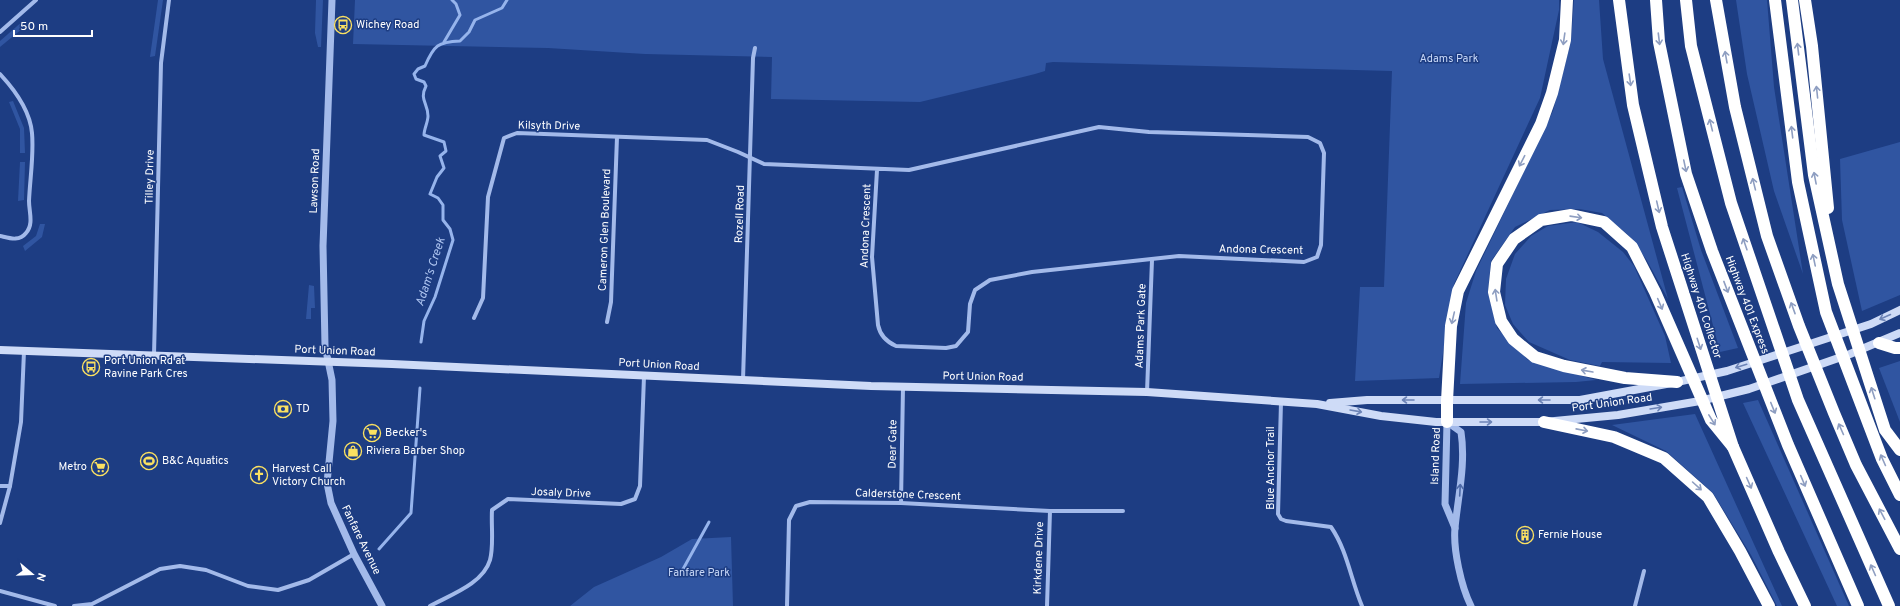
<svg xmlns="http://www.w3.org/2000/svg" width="1900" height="606" viewBox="0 0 1900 606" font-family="Overpass,sans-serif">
<rect width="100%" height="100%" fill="#1d3d83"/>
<g fill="#3055a1">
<polygon points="158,0 163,0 155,56 150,57"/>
<polygon points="316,0 323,0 321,47 318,47 315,33"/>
<polygon points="355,0 1559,0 1559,10 1540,98 1454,284 1439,378 1355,381 1360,287 1384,287 1392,71 1053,62 1046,63 1045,71 1035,74 920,102 771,99 772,57 645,54 548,48 353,44"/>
<polygon points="1574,0 1599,0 1603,59 1668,299 1646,259 1627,234 1602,213 1579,209 1550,210 1515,227 1491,261 1488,292 1497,328 1528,360 1596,380 1576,382 1460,384 1466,303 1476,271 1553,111 1571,41"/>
<polygon points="1736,0 1767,0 1774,87 1803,274 1774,191 1747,74"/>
<polygon points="24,20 28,24 0,47 0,41"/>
<polygon points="13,101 24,128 25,153 20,153 20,129 9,102"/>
<polygon points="1900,142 1900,295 1862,311 1842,220 1840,159"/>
<polygon points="314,148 318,149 316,197 312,198"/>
<polygon points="20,162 25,162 24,200 18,201"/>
<polygon points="1682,187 1701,250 1738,348 1720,352 1677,188"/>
<polygon points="1577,222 1598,232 1623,252 1634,266 1665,336 1671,363 1602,362 1600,366 1570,360 1529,342 1513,324 1505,305 1506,279 1515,254 1531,236 1548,226"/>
<polygon points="40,224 45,224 42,237 25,251 23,246 36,236"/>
<polygon points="309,285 314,286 315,308 311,308 311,319 306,319"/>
<polygon points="1900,361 1900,422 1879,368"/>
<polygon points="1758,400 1849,606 1837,606 1743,403"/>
<polygon points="1695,414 1782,606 1777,606 1751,555 1713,493 1666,451 1612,425"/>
<polygon points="731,537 733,606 570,606 594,587 661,557 692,539"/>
</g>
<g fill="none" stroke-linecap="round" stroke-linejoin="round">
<g stroke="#96b4ec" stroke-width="3">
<polyline points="444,42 460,15 456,4 452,0"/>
<path d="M421,342l3,-21 11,-24 18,-57 -3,-11 -7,-9v-15l-5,-7 -8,-4 7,-17 7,-9 -4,-12 6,-5 -2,-9 -20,-7c0,-6 4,-13 4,-19 0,-13 -9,-16 -2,-30l-2,-4 -8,-3 -2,-5 4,-5 7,-3c9,-21 13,-24 35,-25l9,-9 6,-12 27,-12 5,-8"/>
<polyline points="379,549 411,513 420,388"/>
<polyline points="682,571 709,522"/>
</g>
<g stroke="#a3baea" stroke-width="4">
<polyline points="0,32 36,0"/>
<path d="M0,74c14,15 30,36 32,59 2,22 -2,45 -3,68 0,11 5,23 -3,32 -7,9 -17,5 -26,3"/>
<path d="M474,318l9,-20 5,-101 16,-59 13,-5 190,7 31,12 26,12 145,6 190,-43 50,5 159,5 12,6 4,10 -3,92 -4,12 -13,5 -125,-6 -147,16 -42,8 -15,10 -5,14 -2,28 -12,14 -10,2 -50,-2c-9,-4 -16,-11 -18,-21l-6,-68 5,-87"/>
<polyline points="607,322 611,302 617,137"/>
<polyline points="154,355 161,63 169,0"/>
<polyline points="743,380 753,58 755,48"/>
<polyline points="1147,392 1152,260"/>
<path d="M1281,402l-3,112 3,5 5,2 45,6c16,23 20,53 31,79"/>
<polyline points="0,486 10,486"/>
<polyline points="901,503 903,387"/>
<polyline points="0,523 10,486 21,422 24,351"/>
<polyline points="0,591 55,606"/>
<polyline points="74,606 92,604 160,569 180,566 206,570 248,586 278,590 309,580 354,554"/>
<path d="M430,606c20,-11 53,-22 60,-46 4,-14 1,-35 2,-50l16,-11 113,5 14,-5 5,-13 4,-110"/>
<polyline points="787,606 789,520 796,506 810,502 901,503 1050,511 1123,511"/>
<polyline points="1047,606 1050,511"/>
<polyline points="1635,606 1644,571"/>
</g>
<g stroke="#a3baea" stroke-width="7">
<polyline points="332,0 323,246 325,346 332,380 333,421 327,483 331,503 354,554 382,606"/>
<path d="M1447,422l14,10c5,32 -3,64 -6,96 -2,21 6,58 16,78"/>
<polyline points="1447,422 1445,504 1455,528"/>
</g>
<g stroke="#cedbf7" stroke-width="8">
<polyline points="0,350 392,364 871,386 1147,392 1317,404 1381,416 1436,422 1544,422 1618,415 1700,401 1749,389 1850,354 1900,333"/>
<polyline points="1330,403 1367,400 1580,400 1677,382 1727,371 1871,324 1900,310"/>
</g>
<g stroke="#fff" stroke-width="12">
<polyline points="1619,0 1633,105 1662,227 1733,447 1779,552 1805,606"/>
<polyline points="1656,0 1659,42 1686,174 1712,251 1788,445 1858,606"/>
<polyline points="1686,0 1691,46 1731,203 1798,400 1889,606"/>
<polyline points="1716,0 1735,107 1767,236 1799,326 1834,413 1856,465 1900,549"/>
<polyline points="1775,0 1798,182 1826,312 1882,459 1900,495"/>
<polyline points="1792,0 1814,175 1838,284 1885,430 1900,450"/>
<polyline points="1805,0 1812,46 1828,208"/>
<polyline points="1879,343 1895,348 1900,348"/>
<polyline points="1677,382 1625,378 1564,366 1535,357 1513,339 1501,321 1494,292 1497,264 1514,239 1541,220 1571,215 1604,222 1632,247 1655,292 1711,420 1733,447"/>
<polyline points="1447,422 1447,401 1451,326 1458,291 1541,124 1552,93 1565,40 1567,0"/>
<polyline points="1544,422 1614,437 1664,458 1708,497 1740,551 1769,606"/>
</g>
</g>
<defs><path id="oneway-shaft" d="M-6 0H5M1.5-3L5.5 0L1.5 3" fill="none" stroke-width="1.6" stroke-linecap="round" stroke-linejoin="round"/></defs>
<g stroke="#8e9ec1">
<use href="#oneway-shaft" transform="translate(1564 39) rotate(98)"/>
<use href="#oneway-shaft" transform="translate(1659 39) rotate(83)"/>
<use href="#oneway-shaft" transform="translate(1798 49) rotate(-97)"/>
<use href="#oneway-shaft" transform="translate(1726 57) rotate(-100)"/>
<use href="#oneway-shaft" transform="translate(1630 80) rotate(82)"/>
<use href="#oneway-shaft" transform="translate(1817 92) rotate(-96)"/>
<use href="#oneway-shaft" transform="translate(1711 125) rotate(-104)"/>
<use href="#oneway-shaft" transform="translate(1792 132) rotate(-97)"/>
<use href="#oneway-shaft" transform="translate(1522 161) rotate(117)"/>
<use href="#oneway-shaft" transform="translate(1685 166) rotate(78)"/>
<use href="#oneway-shaft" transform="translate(1815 178) rotate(-101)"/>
<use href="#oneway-shaft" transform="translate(1754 184) rotate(-104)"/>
<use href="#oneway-shaft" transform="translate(1658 207) rotate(77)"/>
<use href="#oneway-shaft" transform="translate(1576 217) rotate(8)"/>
<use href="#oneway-shaft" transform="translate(1745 244) rotate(-109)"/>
<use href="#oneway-shaft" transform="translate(1814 260) rotate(-102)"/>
<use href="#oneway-shaft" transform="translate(1726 287) rotate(69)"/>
<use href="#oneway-shaft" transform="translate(1496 295) rotate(-99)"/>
<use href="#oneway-shaft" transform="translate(1660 304) rotate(67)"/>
<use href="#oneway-shaft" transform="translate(1793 308) rotate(-110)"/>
<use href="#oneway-shaft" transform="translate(1453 318) rotate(103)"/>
<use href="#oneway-shaft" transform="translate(1699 344) rotate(72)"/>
<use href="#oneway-shaft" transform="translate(1587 371) rotate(-170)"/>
<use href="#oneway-shaft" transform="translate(1873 393) rotate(-108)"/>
<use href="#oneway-shaft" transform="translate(1773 408) rotate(68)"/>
<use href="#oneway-shaft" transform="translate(1712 420) rotate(58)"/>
<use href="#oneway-shaft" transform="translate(1841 429) rotate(-114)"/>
<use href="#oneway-shaft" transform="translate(1582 430) rotate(11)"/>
<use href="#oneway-shaft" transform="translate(1883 460) rotate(-114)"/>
<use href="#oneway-shaft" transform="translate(1803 481) rotate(67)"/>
<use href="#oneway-shaft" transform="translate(1749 483) rotate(66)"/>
<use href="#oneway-shaft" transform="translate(1697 486) rotate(42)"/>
<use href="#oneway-shaft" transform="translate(1882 514) rotate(-118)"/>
<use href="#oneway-shaft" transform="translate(1873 570) rotate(-114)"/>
</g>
<g stroke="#6d84b7">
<use href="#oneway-shaft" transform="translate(1885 317) rotate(156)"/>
<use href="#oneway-shaft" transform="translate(1741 366) rotate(163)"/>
<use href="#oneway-shaft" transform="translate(1408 400) rotate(-180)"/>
<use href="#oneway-shaft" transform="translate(1544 400) rotate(180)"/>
<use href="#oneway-shaft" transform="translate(1656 408) rotate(-9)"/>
<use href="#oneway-shaft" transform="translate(1356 411) rotate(10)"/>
<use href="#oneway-shaft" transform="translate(1486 422)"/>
</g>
<use stroke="#4c69a7" href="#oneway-shaft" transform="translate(1460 490) rotate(-87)"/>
<defs>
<g id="bus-ring" transform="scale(0.9)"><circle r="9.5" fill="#1d3d83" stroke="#fae061" stroke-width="1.5"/><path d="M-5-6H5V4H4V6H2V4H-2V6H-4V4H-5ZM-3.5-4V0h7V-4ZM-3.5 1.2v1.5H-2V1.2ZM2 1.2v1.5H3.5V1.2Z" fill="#fae061"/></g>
<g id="bank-ring" transform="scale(0.9)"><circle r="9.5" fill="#1d3d83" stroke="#fae061" stroke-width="1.5"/><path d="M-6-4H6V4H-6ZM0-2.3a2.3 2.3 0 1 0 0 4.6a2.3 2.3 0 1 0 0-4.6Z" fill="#fae061"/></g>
<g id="supermarket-ring" transform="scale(0.9)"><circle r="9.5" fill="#1d3d83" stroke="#fae061" stroke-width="1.5"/><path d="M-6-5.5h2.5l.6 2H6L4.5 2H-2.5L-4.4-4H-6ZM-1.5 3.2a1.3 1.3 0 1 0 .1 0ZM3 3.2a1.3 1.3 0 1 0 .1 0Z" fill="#fae061"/></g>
<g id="shop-ring" transform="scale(0.9)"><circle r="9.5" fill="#1d3d83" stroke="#fae061" stroke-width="1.5"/><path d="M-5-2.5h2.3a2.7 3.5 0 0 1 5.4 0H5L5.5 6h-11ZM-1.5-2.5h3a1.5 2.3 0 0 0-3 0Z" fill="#fae061"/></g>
<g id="stadium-ring" transform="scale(0.9)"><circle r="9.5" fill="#1d3d83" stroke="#fae061" stroke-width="1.5"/><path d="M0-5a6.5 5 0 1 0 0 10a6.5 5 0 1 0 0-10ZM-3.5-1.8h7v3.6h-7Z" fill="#fae061"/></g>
<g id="church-ring" transform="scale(0.9)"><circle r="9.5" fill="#1d3d83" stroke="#fae061" stroke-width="1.5"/><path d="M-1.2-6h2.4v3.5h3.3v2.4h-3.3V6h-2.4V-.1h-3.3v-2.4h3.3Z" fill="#fae061"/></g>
<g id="building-ring" transform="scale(0.9)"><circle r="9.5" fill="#1d3d83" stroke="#fae061" stroke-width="1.5"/><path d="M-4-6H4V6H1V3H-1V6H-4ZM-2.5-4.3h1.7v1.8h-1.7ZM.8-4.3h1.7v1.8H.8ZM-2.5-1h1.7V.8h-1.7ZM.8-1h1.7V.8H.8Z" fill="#fae061"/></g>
</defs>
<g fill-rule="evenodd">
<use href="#bus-ring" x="343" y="25"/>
<use href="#bus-ring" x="91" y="367"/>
<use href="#bank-ring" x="283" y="409"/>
<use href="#supermarket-ring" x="372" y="433"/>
<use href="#shop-ring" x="353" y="451"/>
<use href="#stadium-ring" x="149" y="461"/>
<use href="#supermarket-ring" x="100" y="467"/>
<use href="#church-ring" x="259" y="475"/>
<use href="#building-ring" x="1525" y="535"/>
</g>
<g text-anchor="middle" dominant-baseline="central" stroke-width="3" stroke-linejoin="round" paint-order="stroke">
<g font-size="11" fill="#fff" stroke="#1d3d83" text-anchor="start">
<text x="356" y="25">Wichey Road</text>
<text x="104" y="361">Port Union Rd at<tspan x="104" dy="13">Ravine Park Cres</tspan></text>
<text x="296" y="409">TD</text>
<text x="385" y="433">Becker's</text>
<text x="366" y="451">Riviera Barber Shop</text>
<text x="162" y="461">B&amp;C Aquatics</text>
<text x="87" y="467" text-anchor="end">Metro</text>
<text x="272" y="469">Harvest Call<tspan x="272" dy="13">Victory Church</tspan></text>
<text x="1538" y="535">Fernie House</text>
</g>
<g font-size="11" fill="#c7d7f7" stroke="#1d3d83">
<text x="1449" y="59">Adams Park</text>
<text x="699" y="573">Fanfare Park</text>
</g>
<g font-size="11" fill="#fff" stroke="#1d3d83">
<text transform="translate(549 126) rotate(1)">Kilsyth Drive</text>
<text transform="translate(150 177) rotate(-89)">Tilley Drive</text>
<text transform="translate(315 181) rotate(-88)">Lawson Road</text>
<text transform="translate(740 214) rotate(-88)">Rozell Road</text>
<text transform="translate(866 226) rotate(-88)">Andona Crescent</text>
<text transform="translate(605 230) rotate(-88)">Cameron Glen Boulevard</text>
<text transform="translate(1261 250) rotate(1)">Andona Crescent</text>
<text transform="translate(1747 305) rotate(69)">Highway 401 Express</text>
<text transform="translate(1701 306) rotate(72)">Highway 401 Collector</text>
<text transform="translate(1141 326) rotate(-88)">Adams Park Gate</text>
<text transform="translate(335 351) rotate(2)">Port Union Road</text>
<text transform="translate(659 365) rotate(3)">Port Union Road</text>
<text transform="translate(983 377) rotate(1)">Port Union Road</text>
<text transform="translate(1612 403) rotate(-8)">Port Union Road</text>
<text transform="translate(893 444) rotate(-89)">Dear Gate</text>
<text transform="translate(1436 456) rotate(-88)">Island Road</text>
<text transform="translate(1271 468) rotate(-90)">Blue Anchor Trail</text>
<text transform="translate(561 493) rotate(2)">Josaly Drive</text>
<text transform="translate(908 495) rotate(2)">Calderstone Crescent</text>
<text transform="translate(361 540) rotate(64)">Fanfare Avenue</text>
<text transform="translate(1039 558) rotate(-88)">Kirkdene Drive</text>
</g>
<g font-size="12" font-style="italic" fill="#aec5f1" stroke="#1d3d83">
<text transform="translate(431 272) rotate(-72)">Adam's Creek</text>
</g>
</g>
<g transform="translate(32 574) rotate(109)" stroke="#1d3d83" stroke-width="3" paint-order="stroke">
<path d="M0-3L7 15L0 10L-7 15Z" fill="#ffffff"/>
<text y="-6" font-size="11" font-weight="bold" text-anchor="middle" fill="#ffffff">N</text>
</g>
<path d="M14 30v6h78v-6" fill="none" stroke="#ffffff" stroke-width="2"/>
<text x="20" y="30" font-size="12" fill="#ffffff" stroke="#1d3d83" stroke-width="3" paint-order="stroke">50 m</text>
</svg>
